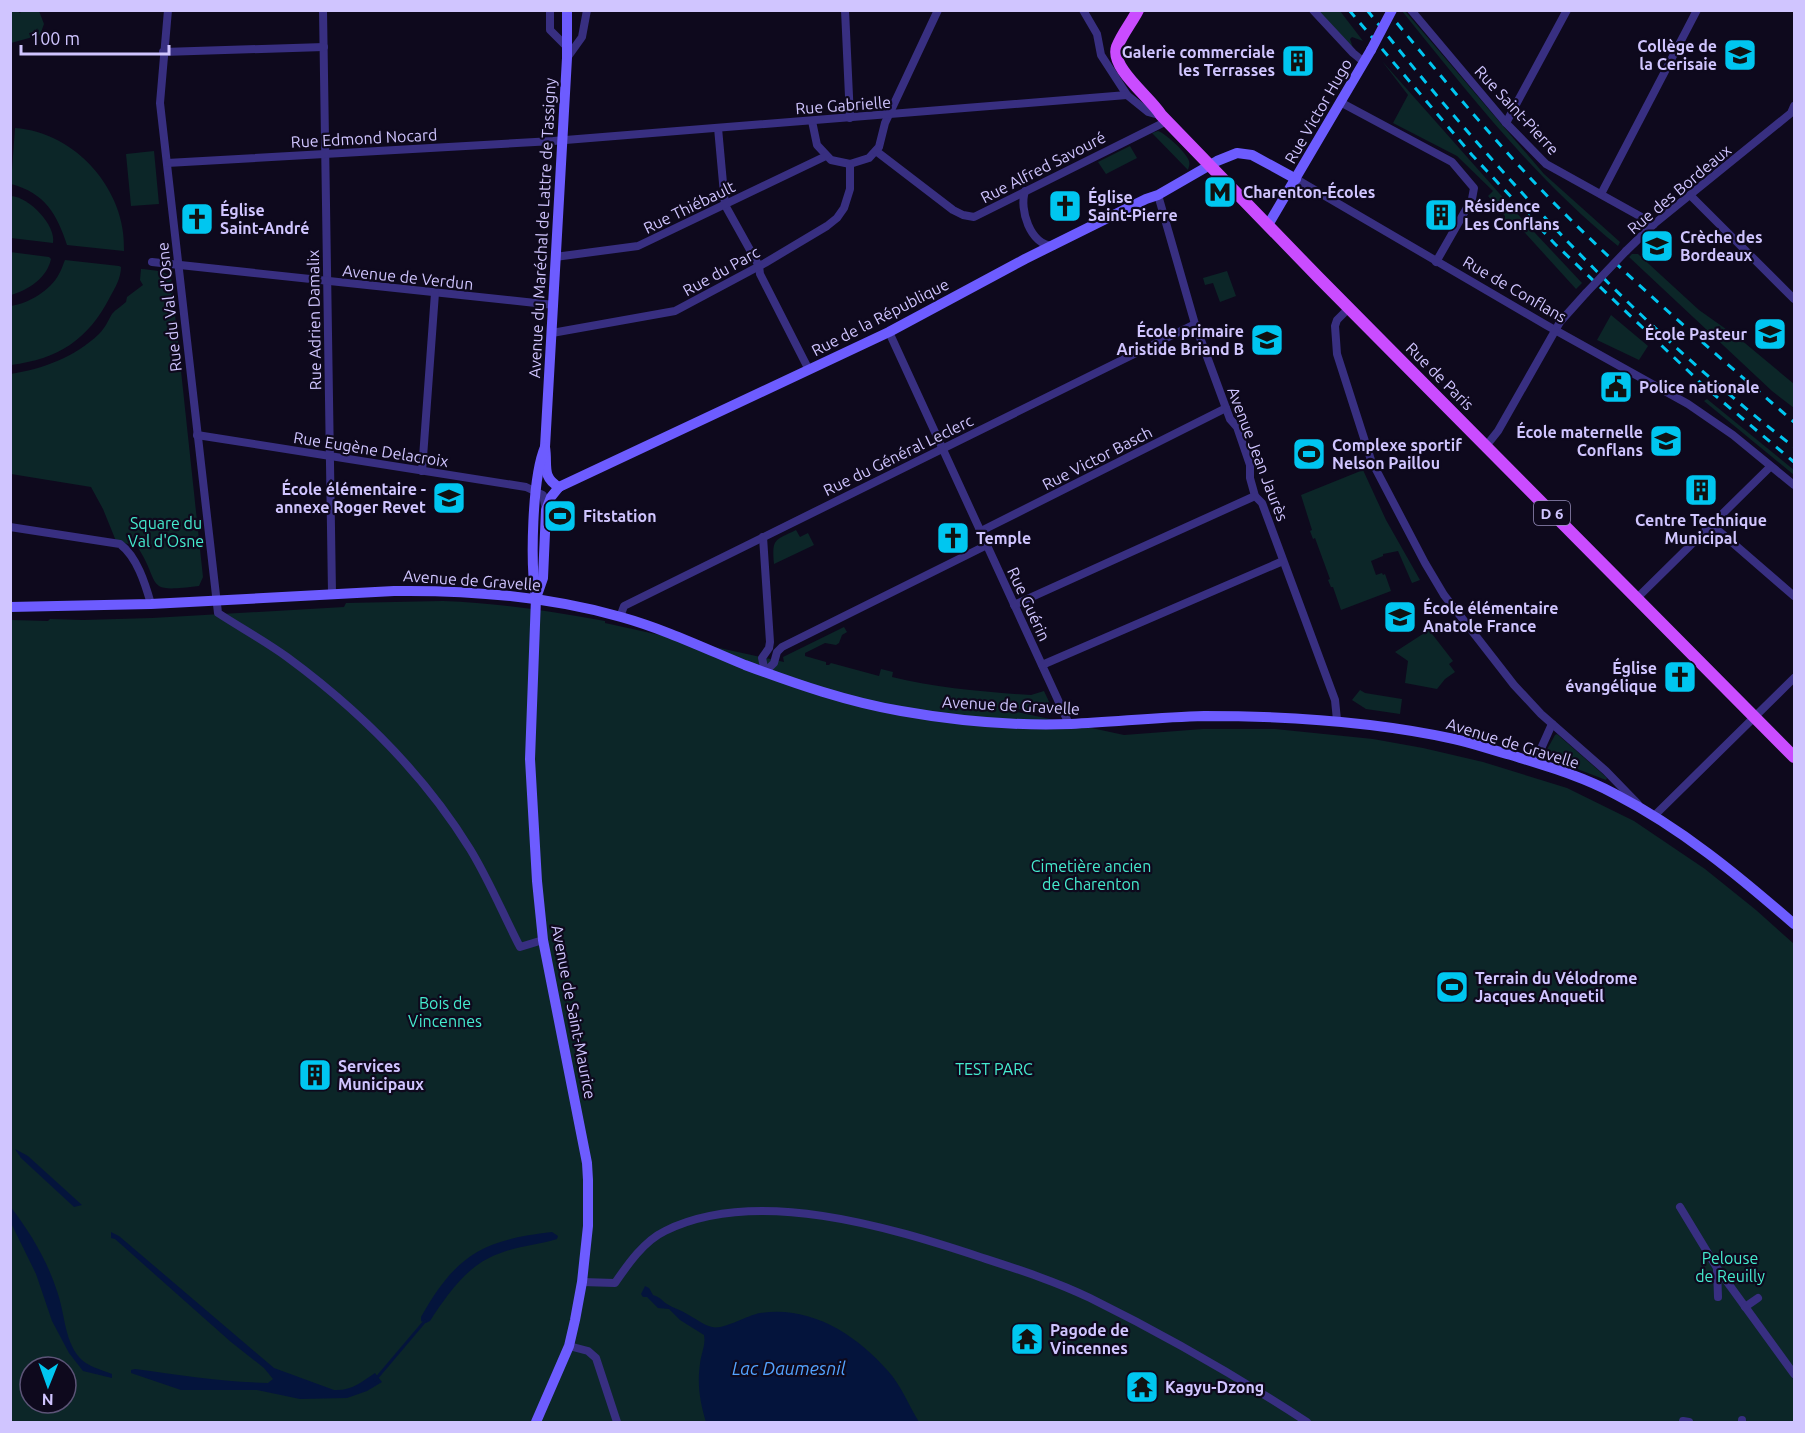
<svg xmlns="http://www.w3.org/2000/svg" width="1805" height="1433" viewBox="0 0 1805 1433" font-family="Ubuntu,sans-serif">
<rect width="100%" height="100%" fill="#0e091d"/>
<g fill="#0c2628" fill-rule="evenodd">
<polygon points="11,10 17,11 20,13 22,11 39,11 44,24 40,35 11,43"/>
<polygon points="1319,11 1340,11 1363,41 1352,37 1350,39 1353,48 1318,12"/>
<path d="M1402,11h3l139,163 76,68 -2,4c-83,-67 -149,-152 -216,-235z"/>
<polygon points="1382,61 1522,219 1582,283 1576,289 1516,223 1510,230 1505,225 1505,216 1488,196 1493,191 1457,156 1393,123 1408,95"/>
<path d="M15,128c61,4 112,63 109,123l-57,-6c-10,-31 -22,-52 -56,-61z"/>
<path d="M1158,131c7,2 29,22 31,30 1,4 0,5 -1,9l-36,-37z"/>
<polygon points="1130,146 1137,158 1106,174 1098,162"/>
<polygon points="154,151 159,204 131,206 126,154"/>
<path d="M11,196c18,1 45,29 42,47l-42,-5z"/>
<path d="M10,252l39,5 2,2c-4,19 -23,31 -40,36z"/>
<polygon points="1632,254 1638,254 1699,310 1740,339 1794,384 1794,408 1772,391 1629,257"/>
<path d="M65,260l54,6 2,1c0,11 -6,21 -11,30 -22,43 -52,62 -99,68v-59c18,-3 39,-15 48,-32 3,-5 4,-10 6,-14z"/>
<path d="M141,269c10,1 22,1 30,8l32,300 -4,9c-57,7 -36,0 -62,-40l-21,-5 -13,-32 -12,-22 -80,-13 -1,-100c33,-5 65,-17 89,-40 6,-6 9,-13 13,-20 4,-5 10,-8 14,-12l1,-5 16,-12 -3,-5z"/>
<polygon points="1227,271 1236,296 1220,302 1213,283 1205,285 1203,278"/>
<polygon points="1611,315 1648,346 1639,360 1597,340"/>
<polygon points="1707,399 1794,470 1794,475 1704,401"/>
<polygon points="1363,470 1386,520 1420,580 1412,583 1398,551 1383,554 1383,556 1371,561 1376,575 1382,573 1383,575 1385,574 1391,591 1341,610 1333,587 1331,587 1328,580 1330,579 1315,538 1313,539 1310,531 1312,530 1301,495"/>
<path d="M796,530l4,7 8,-4 6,12 -40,19c-2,-26 0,-23 22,-34z"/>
<path d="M443,601c55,2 108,10 162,20v2l179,39 -1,-5 61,-30 3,5 -5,3 -3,8 -3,2 -11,-2 -20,10v3l21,6v3h3l2,-2 48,13 2,-7 12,3 -1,5c45,11 92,15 139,18l13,-4 7,15 -3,4 -45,-1 121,26 79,-6h72l98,10 50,9 60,14 84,26 67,33 71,48 51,41 38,34v478h-1783v-802l37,1 2,-2 33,1 69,-2 192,-11 2,-4zM30,1367h36v36h-36z"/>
<polygon points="1429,630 1453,661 1449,664 1455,672 1445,679 1437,689 1405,683 1408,661 1395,652"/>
<polygon points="1360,690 1365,693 1402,699 1400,714 1366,709 1352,700"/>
<polygon points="1557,734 1605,776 1607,778 1606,780 1546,757 1544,755 1555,735"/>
</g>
<g fill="#04143c">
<polygon points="15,1149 28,1156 82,1205 74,1207 21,1158"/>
<path d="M10,1206c20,26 37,54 47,85 8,22 7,48 22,66 9,10 21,12 33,17v4l-29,-7 -14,-18 -17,-32 -16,-47 -25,-51z"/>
<path d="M111,1232l8,4 155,132 60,22c18,1 27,-8 41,-17l7,9 -15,9 -20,7 -47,1 -43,-9h-76l-50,-17v-3l4,-1c45,6 88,13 133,14l5,-4 -9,-11 -33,-26 -116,-103 -4,-1z"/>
<path d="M552,1232l6,4 -1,3c-19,6 -40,7 -59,15 -31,11 -51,41 -68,67l-4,2 -5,-2v-4c35,-62 61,-77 131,-85z"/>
<path d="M645,1286l4,2 4,7c10,4 8,5 14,9 6,4 14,6 20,10 8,4 16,11 25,13 12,3 33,-11 48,-14 50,-8 96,21 128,58 13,14 21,35 31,51h-213c-6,-20 -9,-37 -6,-58 1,-10 6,-19 4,-29l-24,-15 -11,-11 -11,-1 -11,-11h-4l-2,-3z"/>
</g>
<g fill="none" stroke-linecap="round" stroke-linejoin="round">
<polyline stroke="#04143c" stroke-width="3" points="375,1380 425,1321"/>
<g stroke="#382f81" stroke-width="8">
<path d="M168,10l-8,93 58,510c23,15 47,28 69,44 72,53 136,116 183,192 19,31 33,65 50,98l23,-7"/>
<polyline points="323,10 332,593"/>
<polyline points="550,10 550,30 566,46"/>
<polyline points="845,10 850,118"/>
<polyline points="1083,10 1097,34 1101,55 1127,95 1148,112 1159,115"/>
<polyline points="1313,10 1353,53 1364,62"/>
<polyline points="1411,10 1506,123 1546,164 1654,224"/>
<polyline points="163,52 324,47"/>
<polyline points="567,58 582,37 587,10"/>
<polyline points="1340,102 1452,162 1474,188 1472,199 1436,262"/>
<polyline points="812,121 817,145 831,160 850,164 869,158 879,147 885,123 938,10"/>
<polyline points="1506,123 1567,10"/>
<polyline points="718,128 725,205 759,266 760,274 809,370"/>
<polyline points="876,151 953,210 963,215 974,217 1167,121"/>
<polyline points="167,163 553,141 1127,95"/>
<polyline points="1296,179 1546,325 1688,404 1733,435 1794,485"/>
<path d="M1025,191c-6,18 5,54 28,55"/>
<polyline points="1601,194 1697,10"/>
<polyline points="1158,195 1195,324 1230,419 1237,427 1250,465 1250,478 1255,496 1262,503 1335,700 1337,720"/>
<polyline points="1690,195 1794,299"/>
<polyline points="1626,251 1654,224 1791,113 1794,106"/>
<polyline points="555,257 638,246 826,156"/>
<polyline points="152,262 554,305"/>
<polyline points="1349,308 1337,320 1335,326 1337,354 1371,460 1425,563 1444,595 1514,685 1541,714 1606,771 1638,804"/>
<polyline points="889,332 1069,724"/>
<polyline points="552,333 675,311 765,263 827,226 837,218 844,208 850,189 850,164"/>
<polyline points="197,435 526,487 543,495 546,510"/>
<polyline points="1486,446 1498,431 1560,322 1586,293"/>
<polyline points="422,471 435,293"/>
<polyline points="1712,525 1794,596"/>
<path d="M10,527l110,17c17,13 25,39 31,60"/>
<polyline points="981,531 1226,408"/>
<polyline points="763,537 770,642 769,648 762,658 765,672"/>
<polyline points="1637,598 1770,467"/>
<polyline points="1014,605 1255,496"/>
<polyline points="620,617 624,606 1195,324"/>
<polyline points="1042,665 1283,561"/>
<polyline points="765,672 774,663 777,652 782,647 987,545"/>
<polyline points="1535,762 1552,724"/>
<polyline points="1654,816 1794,678"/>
<polyline points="1680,1207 1717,1268 1794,1374"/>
<polyline points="1717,1269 1718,1297"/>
<path d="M582,1282l33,1c13,-19 29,-42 50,-52 91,-45 224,-4 315,26 37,12 75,24 110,41 75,37 148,79 217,124"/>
<polyline points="1745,1307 1758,1298"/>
<polyline points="569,1346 588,1351 596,1358 617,1422"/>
<polyline points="1742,1420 1742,1422"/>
<polyline points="1683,1421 1689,1422"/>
</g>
<g stroke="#6d5cff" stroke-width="10">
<polyline points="1268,225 1371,50"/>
<polyline points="559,487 889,332 1025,259 1146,199 1158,195 1217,161 1237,153 1252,155 1296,179"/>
<path d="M559,487c-18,-10 -11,-22 -14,-40l22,-389v-48"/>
<polyline points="537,595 543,578 546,510 551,497 559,487"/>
<path d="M10,607l141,-3 243,-13c77,-1 153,5 227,26 43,12 83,31 124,48 51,19 103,37 156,46 56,10 114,15 170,13 44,-2 89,-7 133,-8 85,0 167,5 250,23 19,4 38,11 57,16 35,11 71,21 104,39 66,34 123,81 179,130"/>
<path d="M536,1422l33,-76 6,-26 7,-38 6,-56v-46l-1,-17 -44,-223 -6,-59 -7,-122 6,-161c-6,-34 -4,-120 9,-151"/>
</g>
<path stroke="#ca4cff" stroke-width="12" d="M1138,10c-6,12 -16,24 -21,37 -7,21 33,50 44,68l158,163 475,479"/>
<g stroke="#00c6f0" stroke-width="3" stroke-dasharray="9 8" stroke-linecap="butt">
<polyline points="1349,10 1472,155 1555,244 1704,386 1794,462"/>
<path d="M1367,10c127,160 266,312 427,437"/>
<path d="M1386,10c54,65 108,131 167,192 76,77 159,149 241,220"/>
</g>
<polyline stroke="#382f81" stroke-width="8" points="1586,293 1626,251"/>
<polyline stroke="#6d5cff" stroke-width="10" points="1371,50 1392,10"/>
</g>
<defs>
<g id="school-square" transform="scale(1.725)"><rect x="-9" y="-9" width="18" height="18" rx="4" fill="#00c6f0" stroke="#0e091d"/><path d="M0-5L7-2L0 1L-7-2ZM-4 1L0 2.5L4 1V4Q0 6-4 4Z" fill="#111"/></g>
<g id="building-square" transform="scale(1.725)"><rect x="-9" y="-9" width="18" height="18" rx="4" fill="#00c6f0" stroke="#0e091d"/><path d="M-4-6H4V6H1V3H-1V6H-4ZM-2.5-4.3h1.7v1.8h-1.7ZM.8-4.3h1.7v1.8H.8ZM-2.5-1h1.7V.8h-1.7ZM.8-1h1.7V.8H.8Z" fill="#111"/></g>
<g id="metro-square" transform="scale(1.725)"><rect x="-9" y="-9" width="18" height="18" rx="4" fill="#00c6f0" stroke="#0e091d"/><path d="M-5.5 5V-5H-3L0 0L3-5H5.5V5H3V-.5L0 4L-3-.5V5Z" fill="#111"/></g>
<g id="church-square" transform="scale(1.725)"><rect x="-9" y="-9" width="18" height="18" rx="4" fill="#00c6f0" stroke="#0e091d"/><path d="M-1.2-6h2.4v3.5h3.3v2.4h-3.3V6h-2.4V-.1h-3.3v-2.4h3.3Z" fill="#111"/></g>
<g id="civic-square" transform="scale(1.725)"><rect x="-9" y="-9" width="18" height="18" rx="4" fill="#00c6f0" stroke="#0e091d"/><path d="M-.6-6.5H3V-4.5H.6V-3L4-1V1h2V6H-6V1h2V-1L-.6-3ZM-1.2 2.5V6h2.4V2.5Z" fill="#111"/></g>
<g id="stadium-square" transform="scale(1.725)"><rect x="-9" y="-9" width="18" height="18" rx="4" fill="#00c6f0" stroke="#0e091d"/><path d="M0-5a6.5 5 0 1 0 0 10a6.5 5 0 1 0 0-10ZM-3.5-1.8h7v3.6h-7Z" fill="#111"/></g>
<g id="temple-square" transform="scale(1.725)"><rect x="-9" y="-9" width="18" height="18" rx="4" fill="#00c6f0" stroke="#0e091d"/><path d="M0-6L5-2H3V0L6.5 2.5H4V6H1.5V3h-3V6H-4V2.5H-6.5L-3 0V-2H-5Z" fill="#111"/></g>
</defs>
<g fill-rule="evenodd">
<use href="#school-square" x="1740" y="55"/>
<use href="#building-square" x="1298" y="61"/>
<use href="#metro-square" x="1220" y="192"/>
<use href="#church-square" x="1065" y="206"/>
<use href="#building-square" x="1441" y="215"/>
<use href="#church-square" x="197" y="219"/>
<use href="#school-square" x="1657" y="246"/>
<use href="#school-square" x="1770" y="334"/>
<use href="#school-square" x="1267" y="340"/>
<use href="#civic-square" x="1616" y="387"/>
<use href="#school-square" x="1666" y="441"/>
<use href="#stadium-square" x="1309" y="454"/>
<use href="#building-square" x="1701" y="490"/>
<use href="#school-square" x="449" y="498"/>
<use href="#stadium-square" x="560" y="516"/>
<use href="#church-square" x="953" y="538"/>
<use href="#school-square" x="1400" y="617"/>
<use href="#church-square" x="1680" y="677"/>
<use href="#stadium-square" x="1452" y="987"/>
<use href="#building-square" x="315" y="1075"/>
<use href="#temple-square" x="1027" y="1339"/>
<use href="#temple-square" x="1142" y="1387"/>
</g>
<g text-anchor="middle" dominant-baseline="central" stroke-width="4.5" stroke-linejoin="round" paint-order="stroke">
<rect fill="#0e091d" stroke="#968dbb" stroke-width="1.5" x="1534" y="501" width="36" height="24" rx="4.5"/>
<g font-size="15" font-weight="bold" fill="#d0c5ff">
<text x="1552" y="513">D 6</text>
</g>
<g font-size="16" font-weight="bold" fill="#d0c5ff" stroke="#0e091d" text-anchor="start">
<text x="1717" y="46" text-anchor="end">Collège de<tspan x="1717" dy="18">la Cerisaie</tspan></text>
<text x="1275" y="52" text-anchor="end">Galerie commerciale<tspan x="1275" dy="18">les Terrasses</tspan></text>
<text x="1243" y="192">Charenton-Écoles</text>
<text x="1088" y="197">Église<tspan x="1088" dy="18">Saint-Pierre</tspan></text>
<text x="1464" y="206">Résidence<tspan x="1464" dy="18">Les Conflans</tspan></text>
<text x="220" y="210">Église<tspan x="220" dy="18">Saint-André</tspan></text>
<text x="1680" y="237">Crèche des<tspan x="1680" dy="18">Bordeaux</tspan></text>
<text x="1244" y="331" text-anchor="end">École primaire<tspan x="1244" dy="18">Aristide Briand B</tspan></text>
<text x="1747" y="334" text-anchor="end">École Pasteur</text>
<text x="1639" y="387">Police nationale</text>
<text x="1643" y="432" text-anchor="end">École maternelle<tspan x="1643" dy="18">Conflans</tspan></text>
<text x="1332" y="445">Complexe sportif<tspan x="1332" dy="18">Nelson Paillou</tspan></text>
<text x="426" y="489" text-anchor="end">École élémentaire -<tspan x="426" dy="18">annexe Roger Revet</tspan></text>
<text x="583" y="516">Fitstation</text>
<text x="1701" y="520" text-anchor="middle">Centre Technique<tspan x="1701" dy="18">Municipal</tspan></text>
<text x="976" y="538">Temple</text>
<text x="1423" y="608">École élémentaire<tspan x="1423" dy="18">Anatole France</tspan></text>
<text x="1657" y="668" text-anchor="end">Église<tspan x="1657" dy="18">évangélique</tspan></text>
<text x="1475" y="978">Terrain du Vélodrome<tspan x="1475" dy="18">Jacques Anquetil</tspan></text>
<text x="338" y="1066">Services<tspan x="338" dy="18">Municipaux</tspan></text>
<text x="1050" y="1330">Pagode de<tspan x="1050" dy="18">Vincennes</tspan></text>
<text x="1165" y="1387">Kagyu-Dzong</text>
</g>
<g font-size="16" fill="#d0c5ff" stroke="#0e091d">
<text transform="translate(843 105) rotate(-4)">Rue Gabrielle</text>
<text transform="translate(1517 110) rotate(47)">Rue Saint-Pierre</text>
<text transform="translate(1318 111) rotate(-60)">Rue Victor Hugo</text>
<text transform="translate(364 138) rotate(-3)">Rue Edmond Nocard</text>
<text transform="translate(1043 167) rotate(-27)">Rue Alfred Savouré</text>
<text transform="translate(1679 189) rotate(-40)">Rue des Bordeaux</text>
<text transform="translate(689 207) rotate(-26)">Rue Thiébault</text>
<text transform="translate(542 228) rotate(-87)">Avenue du Maréchal de Lattre de Tassigny</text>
<text transform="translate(721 271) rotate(-29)">Rue du Parc</text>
<text transform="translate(408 277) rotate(6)">Avenue de Verdun</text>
<text transform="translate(1515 289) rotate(30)">Rue de Conflans</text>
<text transform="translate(169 307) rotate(-96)">Rue du Val d'Osne</text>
<text transform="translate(880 317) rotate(-27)">Rue de la République</text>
<text transform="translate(314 320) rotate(-91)">Rue Adrien Damalix</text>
<text transform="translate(1440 376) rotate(45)">Rue de Paris</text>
<text transform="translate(371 449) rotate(9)">Rue Eugène Delacroix</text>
<text transform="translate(1258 454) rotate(69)">Avenue Jean Jaurès</text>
<text transform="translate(898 455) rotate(-26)">Rue du Général Leclerc</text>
<text transform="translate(1097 458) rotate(-27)">Rue Victor Basch</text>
<text transform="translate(472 580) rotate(4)">Avenue de Gravelle</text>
<text transform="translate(1029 604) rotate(65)">Rue Guérin</text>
<text transform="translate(1011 705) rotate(3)">Avenue de Gravelle</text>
<text transform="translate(1513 743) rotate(17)">Avenue de Gravelle</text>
<text transform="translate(574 1012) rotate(79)">Avenue de Saint-Maurice</text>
</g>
<g font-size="16" fill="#45ebce" stroke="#0e091d">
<text x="166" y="523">Square du<tspan x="166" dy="18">Val d'Osne</tspan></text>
<text x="1091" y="866">Cimetière ancien<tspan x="1091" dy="18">de Charenton</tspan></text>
<text x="445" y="1003">Bois de<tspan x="445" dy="18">Vincennes</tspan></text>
<text x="994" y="1069">TEST PARC</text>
<text x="1730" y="1258">Pelouse<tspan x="1730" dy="18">de Reuilly</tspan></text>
</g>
<g font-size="18" font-style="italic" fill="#53a3ff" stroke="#0e091d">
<text x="789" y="1368">Lac Daumesnil</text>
</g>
</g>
<rect width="1805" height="1433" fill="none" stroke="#d0c5ff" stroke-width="24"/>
<g transform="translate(48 1385) rotate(181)"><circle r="28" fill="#0e091d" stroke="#5c5477" stroke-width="1.5"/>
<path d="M0-4.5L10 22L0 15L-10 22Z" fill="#00c6f0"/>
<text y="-9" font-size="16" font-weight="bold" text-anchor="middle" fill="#d0c5ff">N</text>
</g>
<path d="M21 45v9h148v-9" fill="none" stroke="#d0c5ff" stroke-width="3"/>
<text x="30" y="45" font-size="18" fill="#d0c5ff" stroke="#0e091d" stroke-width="4.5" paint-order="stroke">100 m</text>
</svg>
